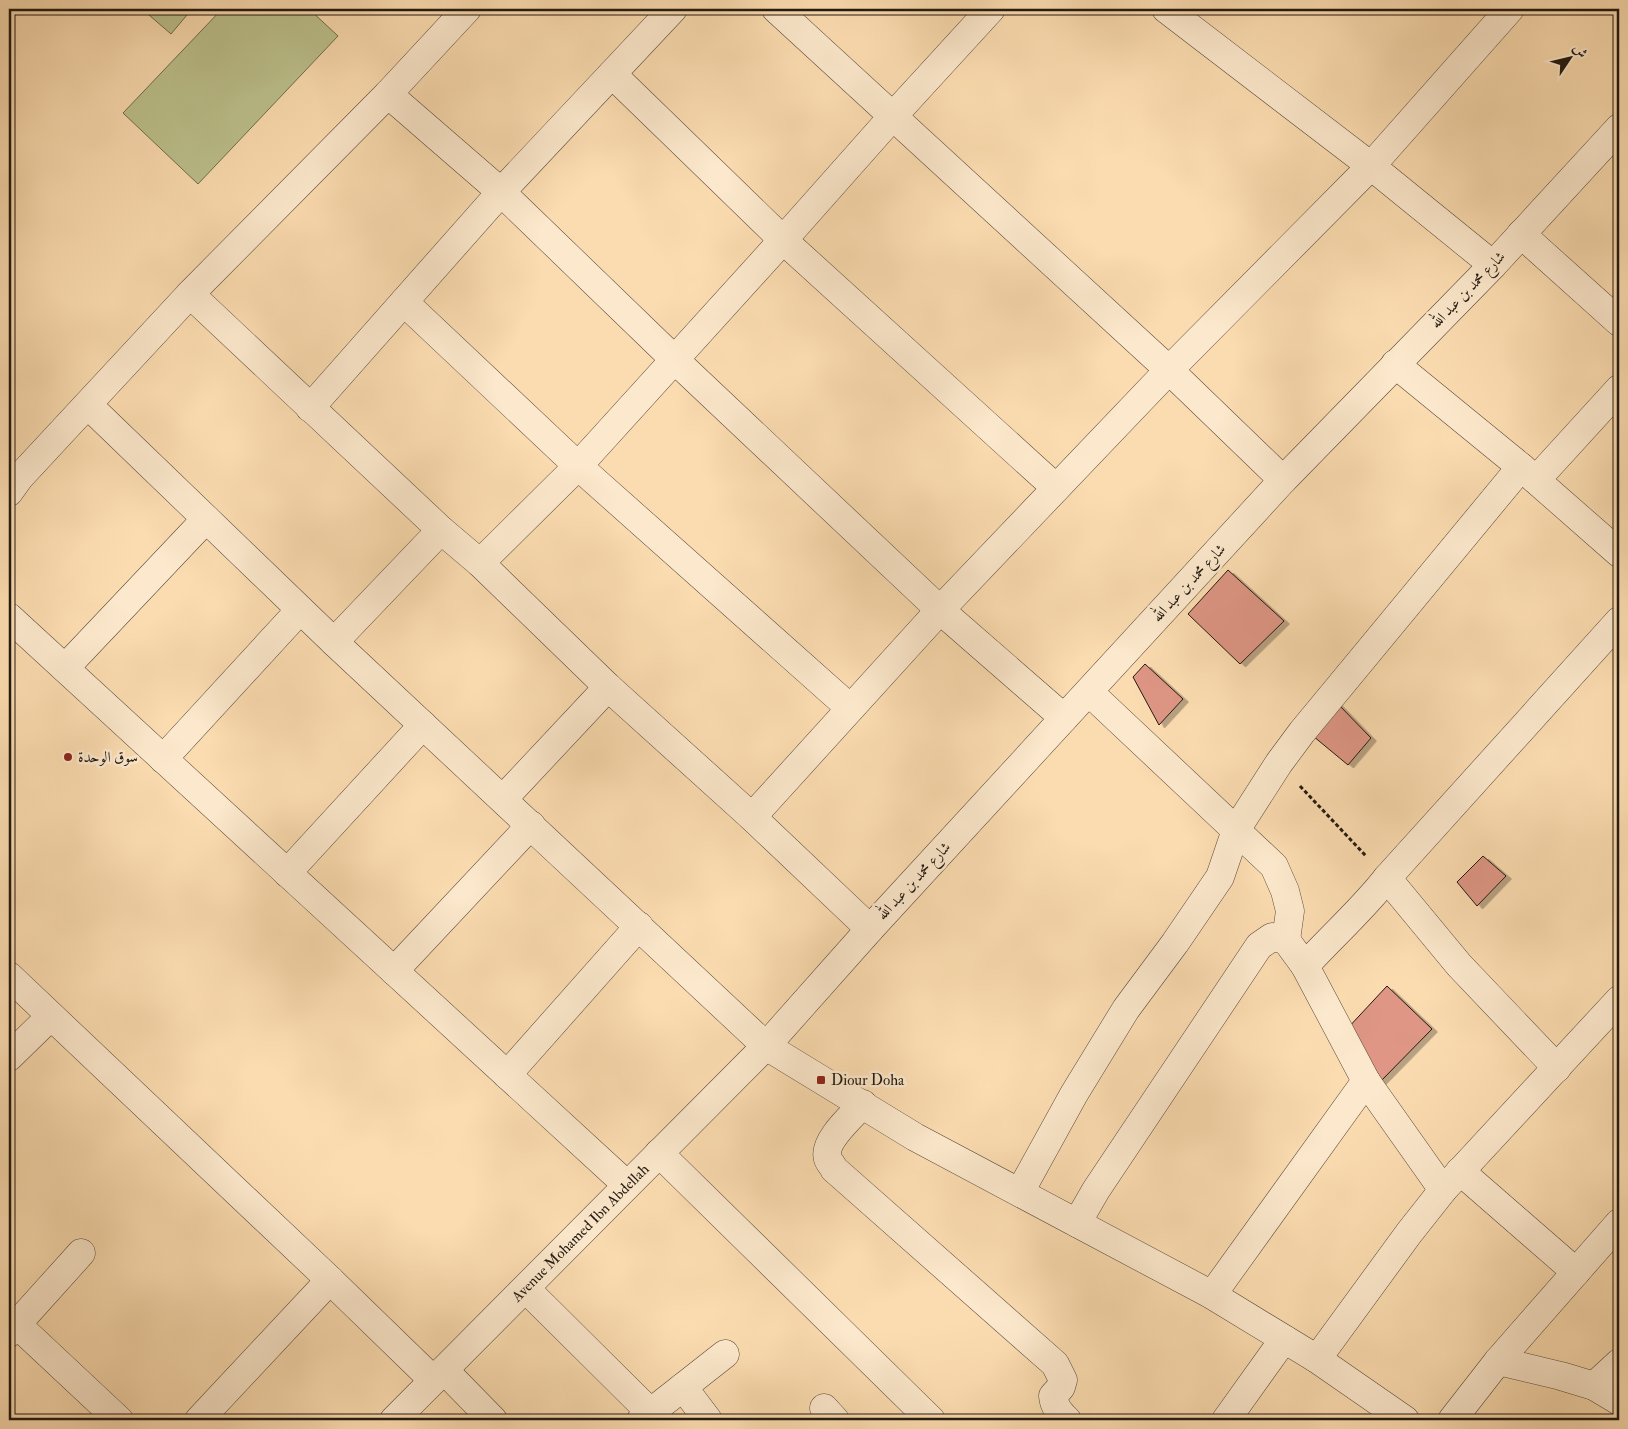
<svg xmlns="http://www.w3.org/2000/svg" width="1628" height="1429" viewBox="0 0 1628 1429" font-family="'IM FELL Double Pica',Amiri,serif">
<defs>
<filter id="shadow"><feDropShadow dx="5.5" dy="3" stdDeviation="0" flood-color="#0004"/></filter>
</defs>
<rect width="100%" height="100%" fill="#fbdcb0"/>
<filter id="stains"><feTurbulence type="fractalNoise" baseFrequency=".004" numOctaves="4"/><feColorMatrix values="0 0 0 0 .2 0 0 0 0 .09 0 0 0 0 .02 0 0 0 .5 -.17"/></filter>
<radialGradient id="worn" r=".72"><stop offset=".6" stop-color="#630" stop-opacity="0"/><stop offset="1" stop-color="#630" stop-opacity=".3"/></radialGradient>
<g fill="#bcc18d" stroke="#6f6d4f">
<polygon points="142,9 192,9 171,34"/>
<polygon points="222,9 309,9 338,36 198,184 123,113"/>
</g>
<g fill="#df9685" stroke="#221911" filter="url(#shadow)">
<polygon points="1228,570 1284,621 1240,664 1188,614"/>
<polygon points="1145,664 1183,699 1159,725 1133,677"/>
<polygon points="1337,703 1371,738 1348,765 1313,736"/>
<polygon points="1483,856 1506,876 1477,906 1457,882"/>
<polygon points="1387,986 1432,1029 1379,1083 1346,1030"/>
</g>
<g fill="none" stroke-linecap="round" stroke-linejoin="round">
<g stroke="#584a39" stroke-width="29">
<g id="minor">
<polyline points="776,9 1169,370 1283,480"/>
<polyline points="612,74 783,240 1056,488"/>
<polyline points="388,94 501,192 675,360 940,610 1064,718"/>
<polyline points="1521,234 1619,322"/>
<polyline points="190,294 441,530 480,563 608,687 752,817 870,929"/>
<polyline points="404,302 578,466 850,708"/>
<polyline points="1395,364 1521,467 1619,553"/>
<polyline points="310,408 501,192 673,9"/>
<polyline points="1536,480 1619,389"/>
<polyline points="480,563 578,466 783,240 893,116 991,9"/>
<polyline points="9,617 627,1185"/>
<polyline points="334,642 441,530"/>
<polyline points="65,668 206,519"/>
<polyline points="1089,692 1274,866 1285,891 1290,911 1286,940"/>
<polyline points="163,759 300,610"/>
<polyline points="503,799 608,687"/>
<polyline points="752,817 940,610 1169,370 1371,166 1510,9"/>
<polyline points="287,873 423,725"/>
<polyline points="1387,878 1459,965 1557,1068"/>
<path d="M1305,966c27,-30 57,-56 82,-88l232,-257"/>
<polyline points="394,971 531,825"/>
<polyline points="9,1057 50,1017"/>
<polyline points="507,1075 639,926"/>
<path d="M863,1104c-11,12 -41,38 -35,55 1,3 5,7 6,10l221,195 8,16 -2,7 -8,9c1,11 7,17 14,24"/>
<polyline points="659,1153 931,1420"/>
<polyline points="1460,1171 1576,1272"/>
<polyline points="1020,1192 1074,1094 1126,1009 1175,943 1220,877 1236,830 1279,763 1302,732 1521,467"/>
<polyline points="1077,1223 1096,1190 1259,946 1272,937 1286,940 1305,966 1366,1081 1443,1190"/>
<polyline points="526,1289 651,1413"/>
<polyline points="1212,1295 1366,1081"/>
<polyline points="9,1317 119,1420"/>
<polyline points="9,1333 81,1253"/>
<polyline points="1317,1359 1409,1233 1443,1190 1619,1000"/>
<polyline points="1498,1361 1561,1376 1594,1386 1619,1401"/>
<polyline points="444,1370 493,1420"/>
<polyline points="1594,1386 1619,1363"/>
<polyline points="683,1387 708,1420"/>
<polyline points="824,1408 835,1420"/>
<polyline points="199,1420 330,1280"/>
<polyline points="641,1420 725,1354"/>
<polyline points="1452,1420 1498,1361 1619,1223"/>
</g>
</g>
<g stroke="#584a39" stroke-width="29">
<g id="tertiary">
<polyline points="1166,9 1371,166 1493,265"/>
<polyline points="88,405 334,642 766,1046 915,1137 1212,1295 1317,1359 1405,1420"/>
<polyline points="9,492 19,478 190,294 388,94 467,9"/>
<polyline points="9,976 330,1280 433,1380"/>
<path id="s1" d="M394,1420l372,-374 104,-117 413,-449 210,-215 126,-137"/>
<polyline points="1226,1420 1284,1339"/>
</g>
</g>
<polyline stroke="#221911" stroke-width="3" stroke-dasharray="4 2.5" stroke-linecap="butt" points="1300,786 1366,856"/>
<use href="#minor" stroke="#fce8cc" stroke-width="28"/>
<use href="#tertiary" stroke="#fce8cc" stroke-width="28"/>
</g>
<g fill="#8f2418" stroke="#fce8cc" stroke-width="2">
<circle cx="68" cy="757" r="5"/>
<rect x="816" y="1075" width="10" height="10" rx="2.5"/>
</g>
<g text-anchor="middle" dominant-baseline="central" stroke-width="5" stroke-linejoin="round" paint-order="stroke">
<g font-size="15" fill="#221911" stroke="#fce8cc">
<text transform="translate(1468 290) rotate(-46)">شارع محمد بن عبد الله</text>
<text transform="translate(1189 583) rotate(-47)">شارع محمد بن عبد الله</text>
<text transform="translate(914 881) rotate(-47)">شارع محمد بن عبد الله</text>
<text stroke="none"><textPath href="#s1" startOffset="264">Avenue Mohamed Ibn Abdellah</textPath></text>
</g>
<g font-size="15" fill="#221911" stroke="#fce8cc" text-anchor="start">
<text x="78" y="757">سوق الوحدة</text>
<text x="831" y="1080">Diour Doha</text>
</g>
</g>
<rect width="1628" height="1429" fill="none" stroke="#fbdcb0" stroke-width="30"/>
<rect x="10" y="10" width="1608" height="1409" fill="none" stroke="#221911" stroke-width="2.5"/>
<rect x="15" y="15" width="1598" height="1399" fill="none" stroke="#221911"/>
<g transform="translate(1570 58) rotate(55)" stroke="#fce8cc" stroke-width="4" paint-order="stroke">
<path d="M0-4L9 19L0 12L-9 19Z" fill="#221911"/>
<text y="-8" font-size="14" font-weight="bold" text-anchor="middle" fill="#221911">ش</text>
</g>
<rect width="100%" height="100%" filter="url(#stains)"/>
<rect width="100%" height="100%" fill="url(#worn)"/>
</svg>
